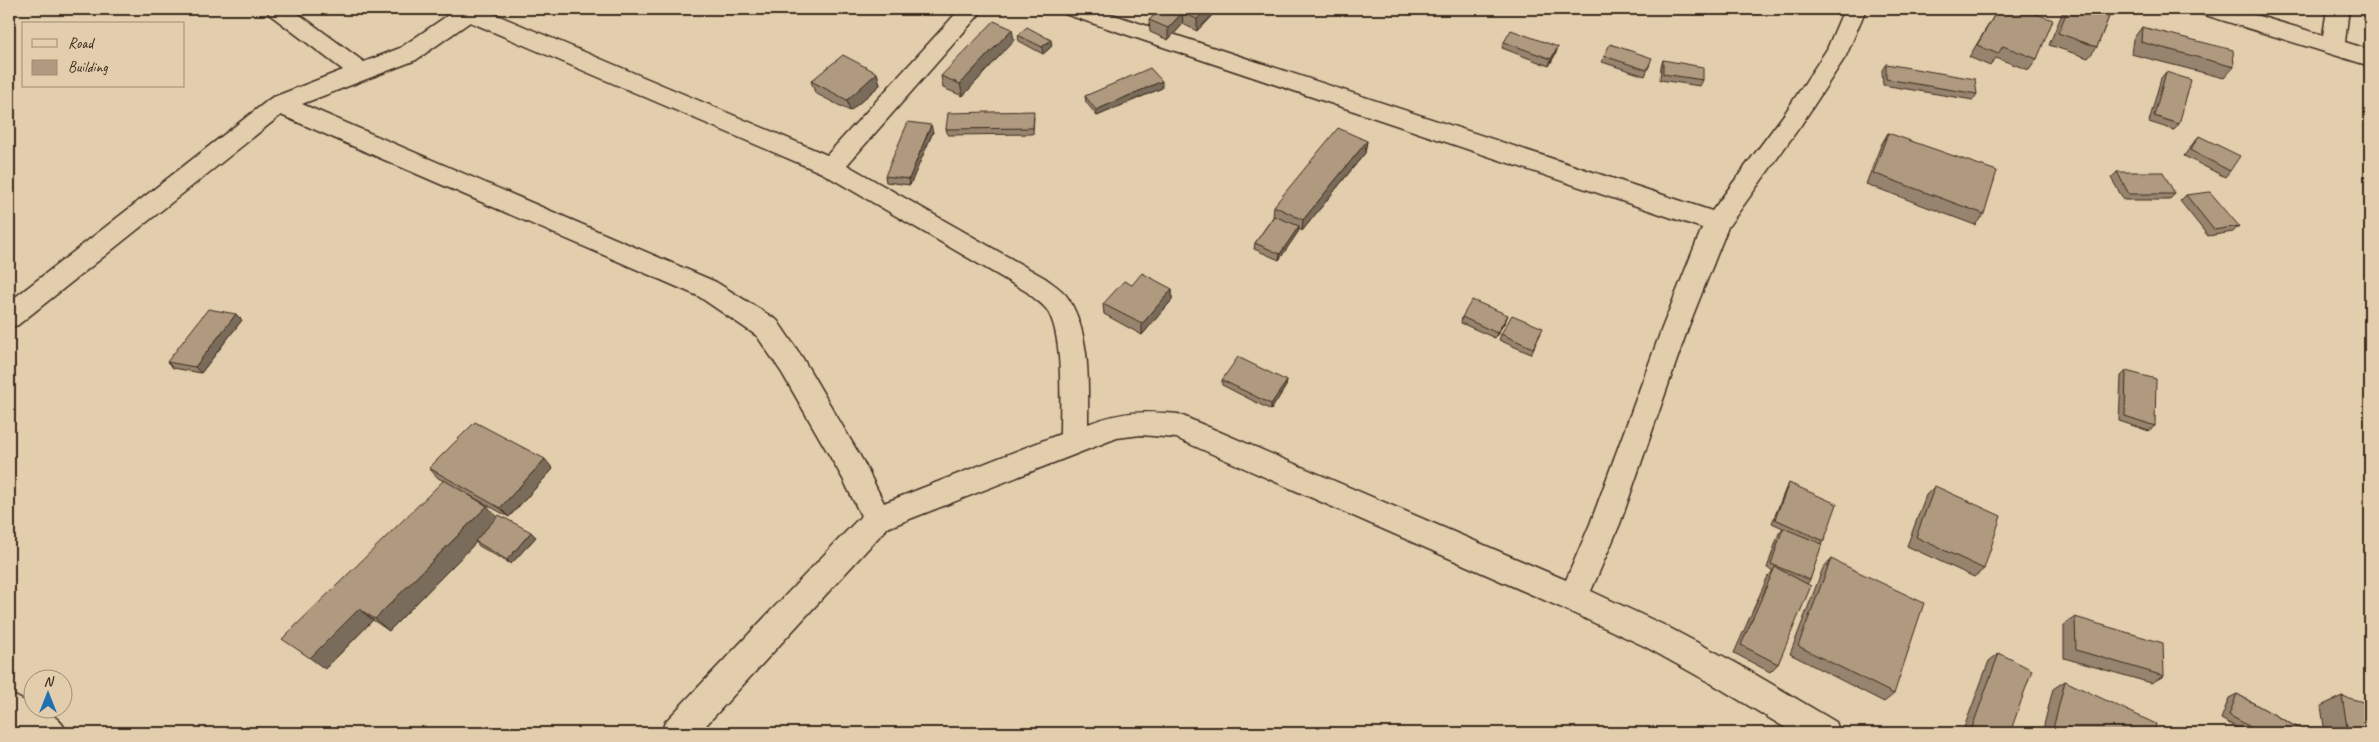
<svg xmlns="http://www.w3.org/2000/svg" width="2379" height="742" viewBox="0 0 2379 742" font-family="Caveat,sans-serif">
<rect width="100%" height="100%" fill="#e2cdac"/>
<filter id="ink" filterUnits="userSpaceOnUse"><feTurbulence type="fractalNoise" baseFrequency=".02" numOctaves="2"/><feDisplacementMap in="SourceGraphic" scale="10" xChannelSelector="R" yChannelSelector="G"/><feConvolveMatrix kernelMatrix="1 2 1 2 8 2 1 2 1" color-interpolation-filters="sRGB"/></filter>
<g filter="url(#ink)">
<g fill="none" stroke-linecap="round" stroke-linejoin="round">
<g stroke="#3b2a1e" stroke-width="3">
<g id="minor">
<path d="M266,9h26l72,53 36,-14 57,-39h26l344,146 133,-146h24l-137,156 198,113c8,6 18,12 23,20 23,36 20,85 20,126 35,-13 53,-13 90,-10l388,166 24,-56 72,-196 40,-100 -637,-214 -3,-5h34l616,202 73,-98 42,-64 17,-40h22l-20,47 -45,69 -73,102 -40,101 -68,196 -29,67 75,35 70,37 100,59 4,11h-46l-80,-48 -70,-39 -82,-38 -386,-170 -35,-3 -24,3 -230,90 -188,205h-38l4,-11 196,-206 -18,-37 -61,-106 -25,-37 -59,-40 -417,-181 -263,210 -9,3v-26l262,-204 72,-28 -74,-56zM470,22l352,151 205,119c6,6 15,11 20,18 17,25 13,94 13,124l-176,69 -21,-42 -61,-104 -25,-37 -61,-38 -414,-178 114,-44z"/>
<polygon points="2199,9 2235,9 2323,35 2327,9 2349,9 2345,42 2370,50 2370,66 2202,14"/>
<path d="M9,693l23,12v5c16,0 30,9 35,23h-47l-11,-6z"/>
</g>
</g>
<use href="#minor" fill="#e2cdac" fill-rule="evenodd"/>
</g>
<g fill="#96846e" stroke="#3b2a1e">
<polygon points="1161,9 1218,9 1197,31 1183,24 1168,40 1150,32 1149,20"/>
<polygon points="1998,9 2042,9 2039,14 2035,13 2037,59 2029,70 1996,58 1990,66 1969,57"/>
<polygon points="2064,9 2112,9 2097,47 2088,58 2049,45"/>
<polygon points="2142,27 2234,67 2224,78 2131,54 2133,39"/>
<polygon points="1018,35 1052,46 1043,54 1019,41"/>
<polygon points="1014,40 963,96 943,88 941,76"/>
<polygon points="1504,42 1556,53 1549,66 1502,48"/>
<polygon points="1604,56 1650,64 1645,76 1602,62"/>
<polygon points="1663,60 1703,80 1700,86 1660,80 1661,66"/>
<polygon points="1886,64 1977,94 1973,100 1883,85 1882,70"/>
<polygon points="2166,72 2179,124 2174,130 2149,122 2161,78"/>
<polygon points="877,73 880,85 850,111 815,93 811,81"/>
<polygon points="1162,88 1097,116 1086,102 1085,96"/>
<polygon points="1034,117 1033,134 948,135 946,129"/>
<polygon points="933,132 910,185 886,182 885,176"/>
<polygon points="1888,133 1984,214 1975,225 1866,184 1881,145"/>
<polygon points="2199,136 2230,171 2225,177 2184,156 2194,142"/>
<polygon points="1367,141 1365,153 1302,231 1299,229 1298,232 1279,260 1254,249 1255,243 1273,217 1274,206"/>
<polygon points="2117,172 2175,194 2169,200 2124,200 2111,178"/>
<polygon points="2186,195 2239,226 2233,232 2208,236 2180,201"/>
<polygon points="1132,285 1172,289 1172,300 1142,335 1104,314 1103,304"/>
<polygon points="236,314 242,320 201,373 173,368 167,362"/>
<polygon points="1462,317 1506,320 1495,338 1461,323"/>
<polygon points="1541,333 1531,354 1499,340 1501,334"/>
<polygon points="2126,371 2155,426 2149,431 2119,421 2121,376"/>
<polygon points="1222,380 1287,381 1286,386 1271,410 1222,385"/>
<polygon points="429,468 553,469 509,517 460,490 497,517 536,537 511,564 479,546 476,542 389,631 373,620 325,669 444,481 438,478"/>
<polygon points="1789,483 1824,541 1821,544 1810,580 1807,584 1778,664 1770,672 1734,653 1768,576 1773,571 1767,568 1779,533 1783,528 1772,523 1786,488"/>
<polygon points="1935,486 1984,569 1974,577 1907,546 1926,495"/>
<polygon points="1831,559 1894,694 1884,702 1790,654 1823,568"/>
<polygon points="2075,617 2164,676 2151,683 2064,658 2064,625"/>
<polygon points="1999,653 2010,733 1962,733 1989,661"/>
<polygon points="2065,681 2154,733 2042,733 2053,689"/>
<polygon points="2237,694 2307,733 2247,733 2221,719 2229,698"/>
<polygon points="2342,696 2370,733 2325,733 2321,706"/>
</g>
<g fill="#7a6c5a" stroke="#3b2a1e">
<polygon points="9,9 12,9 9,20"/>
<polygon points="1207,9 1218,9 1197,31 1197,19"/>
<polygon points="1182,13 1183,24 1168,40 1168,28"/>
<polygon points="1012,29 1014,40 963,96 960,84"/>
<polygon points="1051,40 1052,46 1043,54 1042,47"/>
<polygon points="1558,47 1556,53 1549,66 1551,59"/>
<polygon points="877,73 880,85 850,111 847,100"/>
<polygon points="1162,81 1162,88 1097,116 1096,110"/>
<polygon points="931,125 933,132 910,185 909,179"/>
<polygon points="1367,141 1365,153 1302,231 1303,220"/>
<polygon points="1299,226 1298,232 1279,260 1280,254"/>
<polygon points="1172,289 1172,300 1142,335 1142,324"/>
<polygon points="236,314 242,320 201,373 195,367"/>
<polygon points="1508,315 1506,320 1495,338 1497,333"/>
<polygon points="1287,381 1286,386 1271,410 1271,404"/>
<polygon points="545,459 553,469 509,517 500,508"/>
<polygon points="487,506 499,519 389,631 375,619"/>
<polygon points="531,532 536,537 511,564 507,560"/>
<polygon points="359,609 373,620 325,669 310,658"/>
</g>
<g fill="#af9a80" stroke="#3b2a1e">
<polygon points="1161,9 1207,9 1197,19 1182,13 1168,28 1149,20"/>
<polygon points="1998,9 2023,9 2053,20 2037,59 2003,46 1998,54 1977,45"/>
<polygon points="2068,9 2112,9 2097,47 2058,33"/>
<polygon points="994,21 1012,29 960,84 941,76"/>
<polygon points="1027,27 1051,40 1042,47 1018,35"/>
<polygon points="2142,27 2233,50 2234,67 2141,42"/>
<polygon points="1511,30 1558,47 1551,59 1504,42"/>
<polygon points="1610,44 1652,58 1647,70 1604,56"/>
<polygon points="843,55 877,73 847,100 811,81"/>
<polygon points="1663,60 1703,67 1703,80 1663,74"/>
<polygon points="1886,64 1975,79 1977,94 1886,79"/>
<polygon points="1150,68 1162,81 1096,110 1085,96"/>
<polygon points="2166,72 2191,80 2179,124 2154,116"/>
<polygon points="1034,111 1033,128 946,129 948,113"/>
<polygon points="908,122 931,125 909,179 885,176"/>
<polygon points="1338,128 1367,141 1303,220 1274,206"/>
<polygon points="1888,133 1997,171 1984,214 1873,173"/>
<polygon points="2199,136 2240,156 2230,171 2190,150"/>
<polygon points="2117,172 2163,172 2175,194 2129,194"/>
<polygon points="2210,192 2239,226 2214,230 2186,195"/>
<polygon points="1274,216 1299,226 1280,254 1255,243"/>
<polygon points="1142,273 1172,289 1142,324 1103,304 1124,281 1132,285"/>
<polygon points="1472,300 1508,315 1497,333 1462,317"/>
<polygon points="208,309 236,314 195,367 167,362"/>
<polygon points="1512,315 1543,328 1533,348 1501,334"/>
<polygon points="1238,357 1287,381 1271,404 1222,380"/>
<polygon points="2126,371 2156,379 2155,426 2125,416"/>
<polygon points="475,422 545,459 500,508 429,468"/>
<polygon points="444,480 487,506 375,619 359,609 310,658 282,639"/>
<polygon points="1789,483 1837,504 1824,541 1775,519"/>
<polygon points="1935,486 2001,516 1984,569 1916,537"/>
<polygon points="499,515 531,532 507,560 475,541"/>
<polygon points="1783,528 1822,544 1810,580 1771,564"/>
<polygon points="1831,559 1924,603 1894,694 1798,646"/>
<polygon points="1775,567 1811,586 1778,664 1741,645"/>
<polygon points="2075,617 2163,643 2164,676 2076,650"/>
<polygon points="1999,653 2032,670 2010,733 1970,733"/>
<polygon points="2065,681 2156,724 2154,733 2052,733"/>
<polygon points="2237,694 2307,733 2261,733 2229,715"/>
<polygon points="2342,696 2370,704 2370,733 2348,733"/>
</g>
</g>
<rect width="2379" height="742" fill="none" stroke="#e2cdac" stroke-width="30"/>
<rect x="15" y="15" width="2349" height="712" fill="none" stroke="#3b2a1e" stroke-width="2" filter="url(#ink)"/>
<rect x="22" y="22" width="162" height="65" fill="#e2cdac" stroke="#9f8c73"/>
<rect x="32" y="39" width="25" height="8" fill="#e2cdac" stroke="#9f8c73"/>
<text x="68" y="48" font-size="15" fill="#3b2a1e">Road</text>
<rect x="32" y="60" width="25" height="15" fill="#af9a80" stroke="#9f8c73"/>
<text x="68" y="72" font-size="15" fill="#3b2a1e">Building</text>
<g transform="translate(48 694)"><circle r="24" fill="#e2cdac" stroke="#9f8c73"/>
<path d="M0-4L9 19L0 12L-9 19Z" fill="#1f6fb2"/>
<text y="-8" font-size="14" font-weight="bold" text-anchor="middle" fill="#3b2a1e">N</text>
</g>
</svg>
